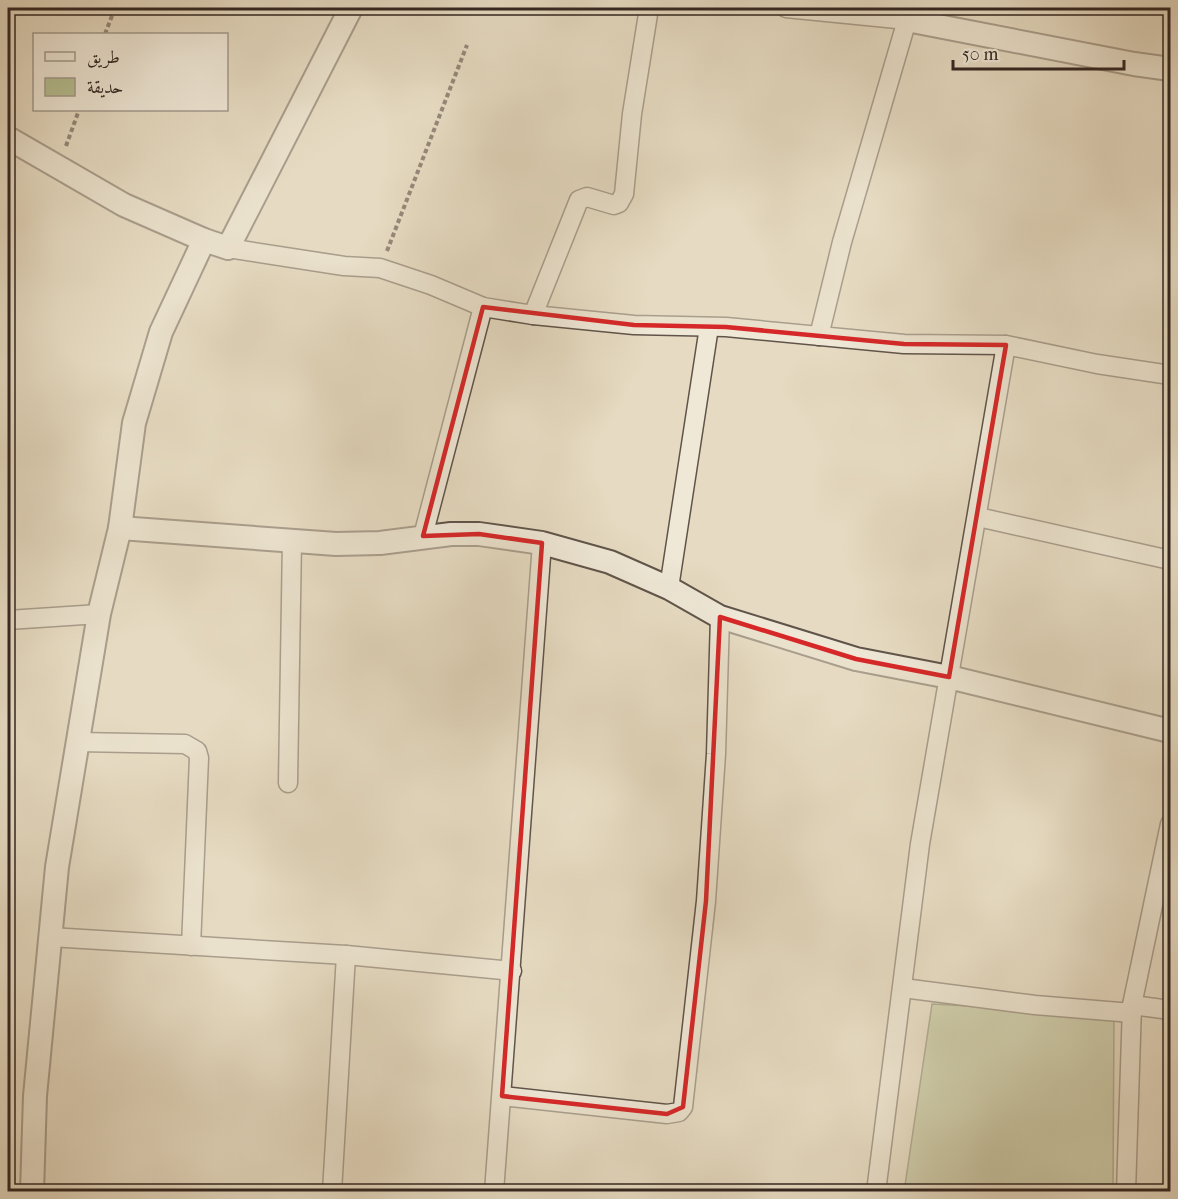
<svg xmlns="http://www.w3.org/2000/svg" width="1178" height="1199" viewBox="0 0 1178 1199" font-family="'IM FELL French Canon',Amiri,serif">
<rect width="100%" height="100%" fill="#e6dbc2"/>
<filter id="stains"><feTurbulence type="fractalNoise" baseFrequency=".00333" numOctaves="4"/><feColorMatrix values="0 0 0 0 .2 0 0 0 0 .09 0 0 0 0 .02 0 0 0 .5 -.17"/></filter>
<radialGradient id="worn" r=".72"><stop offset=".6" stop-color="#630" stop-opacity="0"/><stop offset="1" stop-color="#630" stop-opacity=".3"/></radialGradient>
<polygon fill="#b6c093" stroke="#74745a" stroke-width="1.5" points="932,1004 1114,1014 1113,1191 904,1192"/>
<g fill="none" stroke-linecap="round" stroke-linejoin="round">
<g stroke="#60544a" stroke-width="21">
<g id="minor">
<polyline points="786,8 907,20 842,242 819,336"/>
<polyline points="228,248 344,266 380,268 431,285 483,307 533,315 634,325 726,327 904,344 1006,345 1097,364 1170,375"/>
<polyline points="533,315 579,200 587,197 614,205 619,203 624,194 632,114 649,8"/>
<polyline points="978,517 1170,560"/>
<polyline points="423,536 483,307"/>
<polyline points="669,588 709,327"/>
<polyline points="8,620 99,614"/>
<polyline points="78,742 185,744 197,751 199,758 191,946"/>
<polyline points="288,783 292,540"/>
<polyline points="50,937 346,955 512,971"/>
<polyline points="903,988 1035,1005 1132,1013"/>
<polyline points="1132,1005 1170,1010"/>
<polyline points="502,1096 667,1114 679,1112 683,1107 706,901 716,754 720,617"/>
<polyline points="332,1192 346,955"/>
<polyline points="494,1192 542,543"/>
<polyline points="876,1192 920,844 1006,345"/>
<polyline points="1126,1192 1132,1005 1170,824"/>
</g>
</g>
<g stroke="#60544a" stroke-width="26">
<g id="tertiary">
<polyline points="910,8 907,20 1134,64 1170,69"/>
<polyline points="8,138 124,205 204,240 161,332 134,423 120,528 99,614 57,867 35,1096 32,1192"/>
<polyline points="204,240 228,248 351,8"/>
<polyline points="120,528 336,544 380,543 451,534 479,534 542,543 610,562 669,588 720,617 856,659 949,677 1170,731"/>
</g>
</g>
<g stroke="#332722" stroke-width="4" stroke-dasharray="4.5 3" stroke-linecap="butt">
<polyline points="105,34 115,8"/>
<polyline points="66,146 79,110"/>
<polyline points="387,251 467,45"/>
</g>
<use href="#minor" stroke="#efe8d7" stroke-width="18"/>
<use href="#tertiary" stroke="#efe8d7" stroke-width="22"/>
</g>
<path d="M0 0H1178V1199H0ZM483,307l151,18 92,2 178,17 102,1 -57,332 -93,-18 -136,-42 -14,284 -23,206 -16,7 -165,-18 40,-553 -63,-9 -56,2z" fill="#e6dbc2" fill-opacity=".55" fill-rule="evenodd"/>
<path fill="none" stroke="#d62828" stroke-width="4.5" stroke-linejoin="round" d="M483,307l151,18 92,2 178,17 102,1 -57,332 -93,-18 -136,-42 -14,284 -23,206 -16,7 -165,-18 40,-553 -63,-9 -56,2z"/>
<rect width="1178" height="1199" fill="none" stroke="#e6dbc2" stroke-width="30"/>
<rect x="9" y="9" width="1160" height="1181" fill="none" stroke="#332722" stroke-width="3"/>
<rect x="15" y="15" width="1148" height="1169" fill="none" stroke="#332722" stroke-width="1.5"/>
<rect x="33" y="33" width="195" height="78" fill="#efe8d7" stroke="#a49b8f" stroke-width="1.5"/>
<rect x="45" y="52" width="30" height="9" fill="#efe8d7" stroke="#a49b8f" stroke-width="1.5"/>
<text x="87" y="63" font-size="18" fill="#332722">طريق</text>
<rect x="45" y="78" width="30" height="18" fill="#b6c093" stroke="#a49b8f" stroke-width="1.5"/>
<text x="87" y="93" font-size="18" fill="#332722">حديقة</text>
<path d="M953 60v9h171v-9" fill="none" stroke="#332722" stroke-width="3"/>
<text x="962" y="60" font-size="18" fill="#332722" stroke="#efe8d7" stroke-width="4.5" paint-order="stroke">50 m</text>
<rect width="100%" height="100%" filter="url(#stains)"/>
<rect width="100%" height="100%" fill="url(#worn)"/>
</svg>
